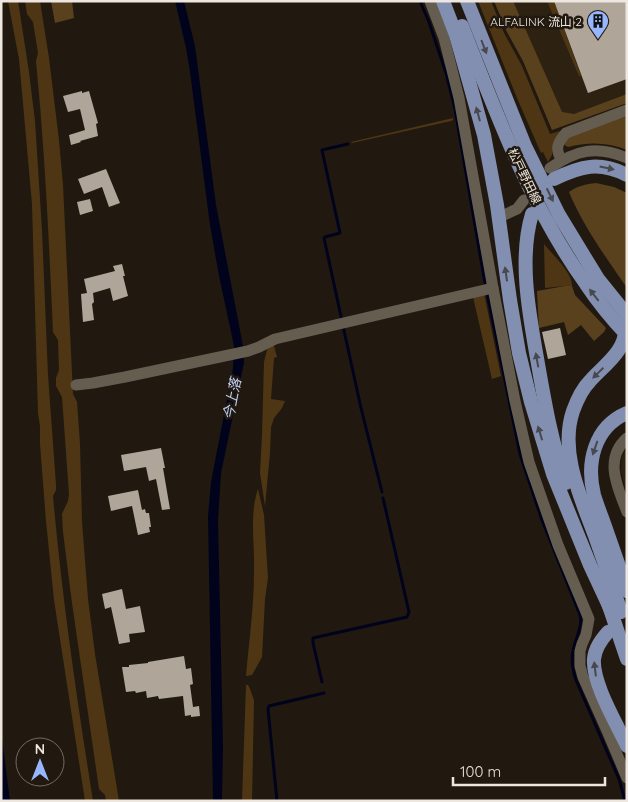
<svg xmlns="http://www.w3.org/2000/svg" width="628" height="802" viewBox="0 0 628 802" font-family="Quicksand,'Noto Sans JP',sans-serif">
<rect width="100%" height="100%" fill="#21190f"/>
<g fill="#2d2111">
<polygon points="494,1 627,1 627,103 552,130 523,61 507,32"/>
<polygon points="627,448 627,495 621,471 622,457"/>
</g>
<g fill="#4e3614">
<path d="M8,1h10l11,71 6,49 7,109 6,145 8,110v5l-3,6c9,102 24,204 40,305h-8l-31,-201 -8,-79 -6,-77v-18l-2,-13 -6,-209 -13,-145z"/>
<path d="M25,1h15l9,57 10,82 4,45 10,209 4,8 3,42 2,78 6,77 7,55 24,147h-13l-1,-6 -6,-6 -27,-186 -9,-71 -1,-18 6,-13 1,-7 -7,-97 -6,-11v-8l3,-8 -1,-30 -5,-8c-4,-90 -8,-181 -17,-271l2,-8 -5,-31 -6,-8z"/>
<polygon points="478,1 491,1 504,33 522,66 550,134 563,130 553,145 552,155 548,162 543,152 541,153 517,98"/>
<polygon points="547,1 554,1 581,76 579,76"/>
<polygon points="453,118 453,120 451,121 352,143 351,142"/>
<path d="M544,244c8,10 29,29 28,42h-7l-20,2z"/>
<polygon points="484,293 501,376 492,379 473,297"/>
<polygon points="271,345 274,346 277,357 274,358 271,399 285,401 282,408 274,418 271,427 270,453 265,506 260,473 262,435 264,362 267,350"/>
<path d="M258,489l6,26 4,63 -3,21 -3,58 -10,18 -6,1c3,-35 8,-69 8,-104 1,-27 -5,-57 4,-83z"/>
<polygon points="246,685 248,685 250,689 254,700 252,801 242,801"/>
</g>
<g fill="#5a411e">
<polygon points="51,1 72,1 74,18 55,23"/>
<polygon points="494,1 513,1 562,112 574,114 627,94 627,103 552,130 523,61 507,32"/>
<path d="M627,114v36c-20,-8 -39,-8 -59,-3l-5,-3 5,-7z"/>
<path d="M596,183l18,4 13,6v95c-21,-31 -43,-60 -58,-96 8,-6 17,-8 27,-9z"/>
<polygon points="565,286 572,286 575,295 606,328 604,332 594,341 581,325 568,335 564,322 539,328 537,291"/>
</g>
<g fill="#01031d">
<polygon points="175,1 184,1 195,46 216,205 243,346 244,363 221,473 218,521 223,746 222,801 213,801 208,516 211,482 233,368 234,346 219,276 210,225 190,72 186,48"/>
<polygon points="1,730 10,801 1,801"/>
</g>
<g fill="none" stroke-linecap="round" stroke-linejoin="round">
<g stroke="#01031d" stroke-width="3">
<path d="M420,1l9,21 17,51 9,36 30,174 35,171 22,66 38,95c3,12 -5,24 -7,36 -2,10 0,20 3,29l43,99 6,22"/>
<polyline points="342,321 324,238 325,237 340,233 322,150 348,144"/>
<polyline points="343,326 361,408 382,492"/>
<polyline points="322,682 313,643 313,638 407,617 409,612 383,498"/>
<polyline points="277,801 268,709 269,706 324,693"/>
</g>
</g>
<g fill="#afa598">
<polygon points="554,1 627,1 627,79 588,93"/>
<polygon points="82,91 82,93 89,91 98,123 96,124 98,136 80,141 81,142 71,145 69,135 85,130 80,109 68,112 63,96"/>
<polygon points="106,169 120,203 109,207 102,187 84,194 78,179"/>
<polygon points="90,199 93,211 80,215 77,202"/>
<polygon points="122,264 125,276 123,276 128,296 113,301 110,288 93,293 94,302 92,304 94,320 83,322 81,294 87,293 84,279 115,271 113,266"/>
<polygon points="560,328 566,355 548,359 542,332"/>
<polygon points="161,448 165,468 163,468 170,509 162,510 156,479 149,481 146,467 124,471 121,455"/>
<polygon points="138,490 142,510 145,509 146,513 149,513 151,527 149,527 150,532 138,535 132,506 111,511 108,496"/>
<polygon points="122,589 126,609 140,606 145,632 129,634 130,642 119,644 111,607 105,609 102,594"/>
<polygon points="184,656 186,669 191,668 193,684 190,685 193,707 199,706 200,716 191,717 191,715 185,716 183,696 159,699 158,696 147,698 146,691 136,693 135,691 126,692 122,667 129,667 129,665 148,663 148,662"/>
</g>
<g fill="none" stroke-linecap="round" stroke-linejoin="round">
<polyline stroke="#40382e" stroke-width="14" stroke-dasharray="14 7" stroke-linecap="butt" points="608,632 627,622"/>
<g stroke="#665d51" stroke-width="11">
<polyline points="430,1 444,38 459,98 493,288 515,401 529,462 558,545 589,619 586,635 582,644 580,651 580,666 583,677 608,733 627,778"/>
<path d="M562,160c-8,-11 -4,-18 4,-27l61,-23"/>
<path d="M550,168c26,-18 47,-23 77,-10"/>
<polyline points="504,215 517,209 524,200"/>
<polyline points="76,385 93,383 125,377 248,351 259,347 275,339 493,288"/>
<path d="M627,438c-24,21 -9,50 0,74"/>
</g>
<g stroke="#828fb0" stroke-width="14">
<polyline points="443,1 456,35 484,135 497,205 510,300 519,353 531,402 553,474 590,565 610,608"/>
<polyline points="467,1 525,146 559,215 598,279 627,315"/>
<path d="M462,26c35,89 68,180 124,258 12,18 26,35 41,51"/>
<path d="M554,179c27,-13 45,-18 73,-4"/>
<path d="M532,214c-14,46 -2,104 6,150 7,40 14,81 28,119"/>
<path d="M627,413c-33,14 -41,50 -33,82 4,13 9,25 13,37 7,20 14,39 20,59"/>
<polyline points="607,600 627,659"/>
<path d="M621,612c-8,-25 -17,-50 -26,-76 -14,-38 -36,-84 -22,-125 4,-11 9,-22 17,-30 14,-16 38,-31 35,-56"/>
<path d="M608,632c-7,8 -13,16 -14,27 -2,24 23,65 33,87"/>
</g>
</g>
<defs><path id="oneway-solid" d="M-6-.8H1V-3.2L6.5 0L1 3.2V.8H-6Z" transform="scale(1.25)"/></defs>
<g fill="#48484f">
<use href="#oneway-solid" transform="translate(484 47) rotate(69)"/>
<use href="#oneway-solid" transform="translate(478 114) rotate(-105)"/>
<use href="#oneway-solid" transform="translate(607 168) rotate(12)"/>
<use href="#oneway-solid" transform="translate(550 195) rotate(64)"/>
<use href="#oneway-solid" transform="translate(506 274) rotate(-98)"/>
<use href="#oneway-solid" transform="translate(594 295) rotate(-128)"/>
<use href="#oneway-solid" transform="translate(537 360) rotate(-100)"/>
<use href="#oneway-solid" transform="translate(598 373) rotate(136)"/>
<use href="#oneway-solid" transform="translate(540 433) rotate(-107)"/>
<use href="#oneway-solid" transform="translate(595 448) rotate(109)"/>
<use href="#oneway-solid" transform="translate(595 669) rotate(-97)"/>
</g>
<defs>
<g id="building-pin" transform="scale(1.125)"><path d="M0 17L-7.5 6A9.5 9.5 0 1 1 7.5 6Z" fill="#97b6fd" stroke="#21190f"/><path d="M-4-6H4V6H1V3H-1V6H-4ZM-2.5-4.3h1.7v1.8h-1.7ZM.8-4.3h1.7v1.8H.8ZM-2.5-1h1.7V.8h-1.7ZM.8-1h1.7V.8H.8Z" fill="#111"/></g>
</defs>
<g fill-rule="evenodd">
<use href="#building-pin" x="598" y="21"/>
</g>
<g text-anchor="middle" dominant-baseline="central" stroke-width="5" stroke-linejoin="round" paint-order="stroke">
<g font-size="12" fill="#ede7e0" stroke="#21190f" text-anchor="end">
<text x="582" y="21">ALFALINK 流山 2</text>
</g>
<g font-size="12" fill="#ede7e0" stroke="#21190f">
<text transform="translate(525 176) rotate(64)">松戸野田線</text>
</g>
<g font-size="14" font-style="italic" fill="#c2d3f8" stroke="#21190f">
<text transform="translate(232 399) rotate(-79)">今上落</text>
</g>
</g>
<rect width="628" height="802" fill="none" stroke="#ede7e0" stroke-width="5"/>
<g transform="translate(40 762)"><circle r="24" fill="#21190f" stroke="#736b63"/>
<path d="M0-4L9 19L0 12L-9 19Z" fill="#97b6fd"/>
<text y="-8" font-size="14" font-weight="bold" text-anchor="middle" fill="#ede7e0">N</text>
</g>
<path d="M453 777v8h152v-8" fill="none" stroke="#ede7e0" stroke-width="2.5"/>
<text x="460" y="777" font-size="15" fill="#ede7e0" stroke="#21190f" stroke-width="4" paint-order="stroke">100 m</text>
</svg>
